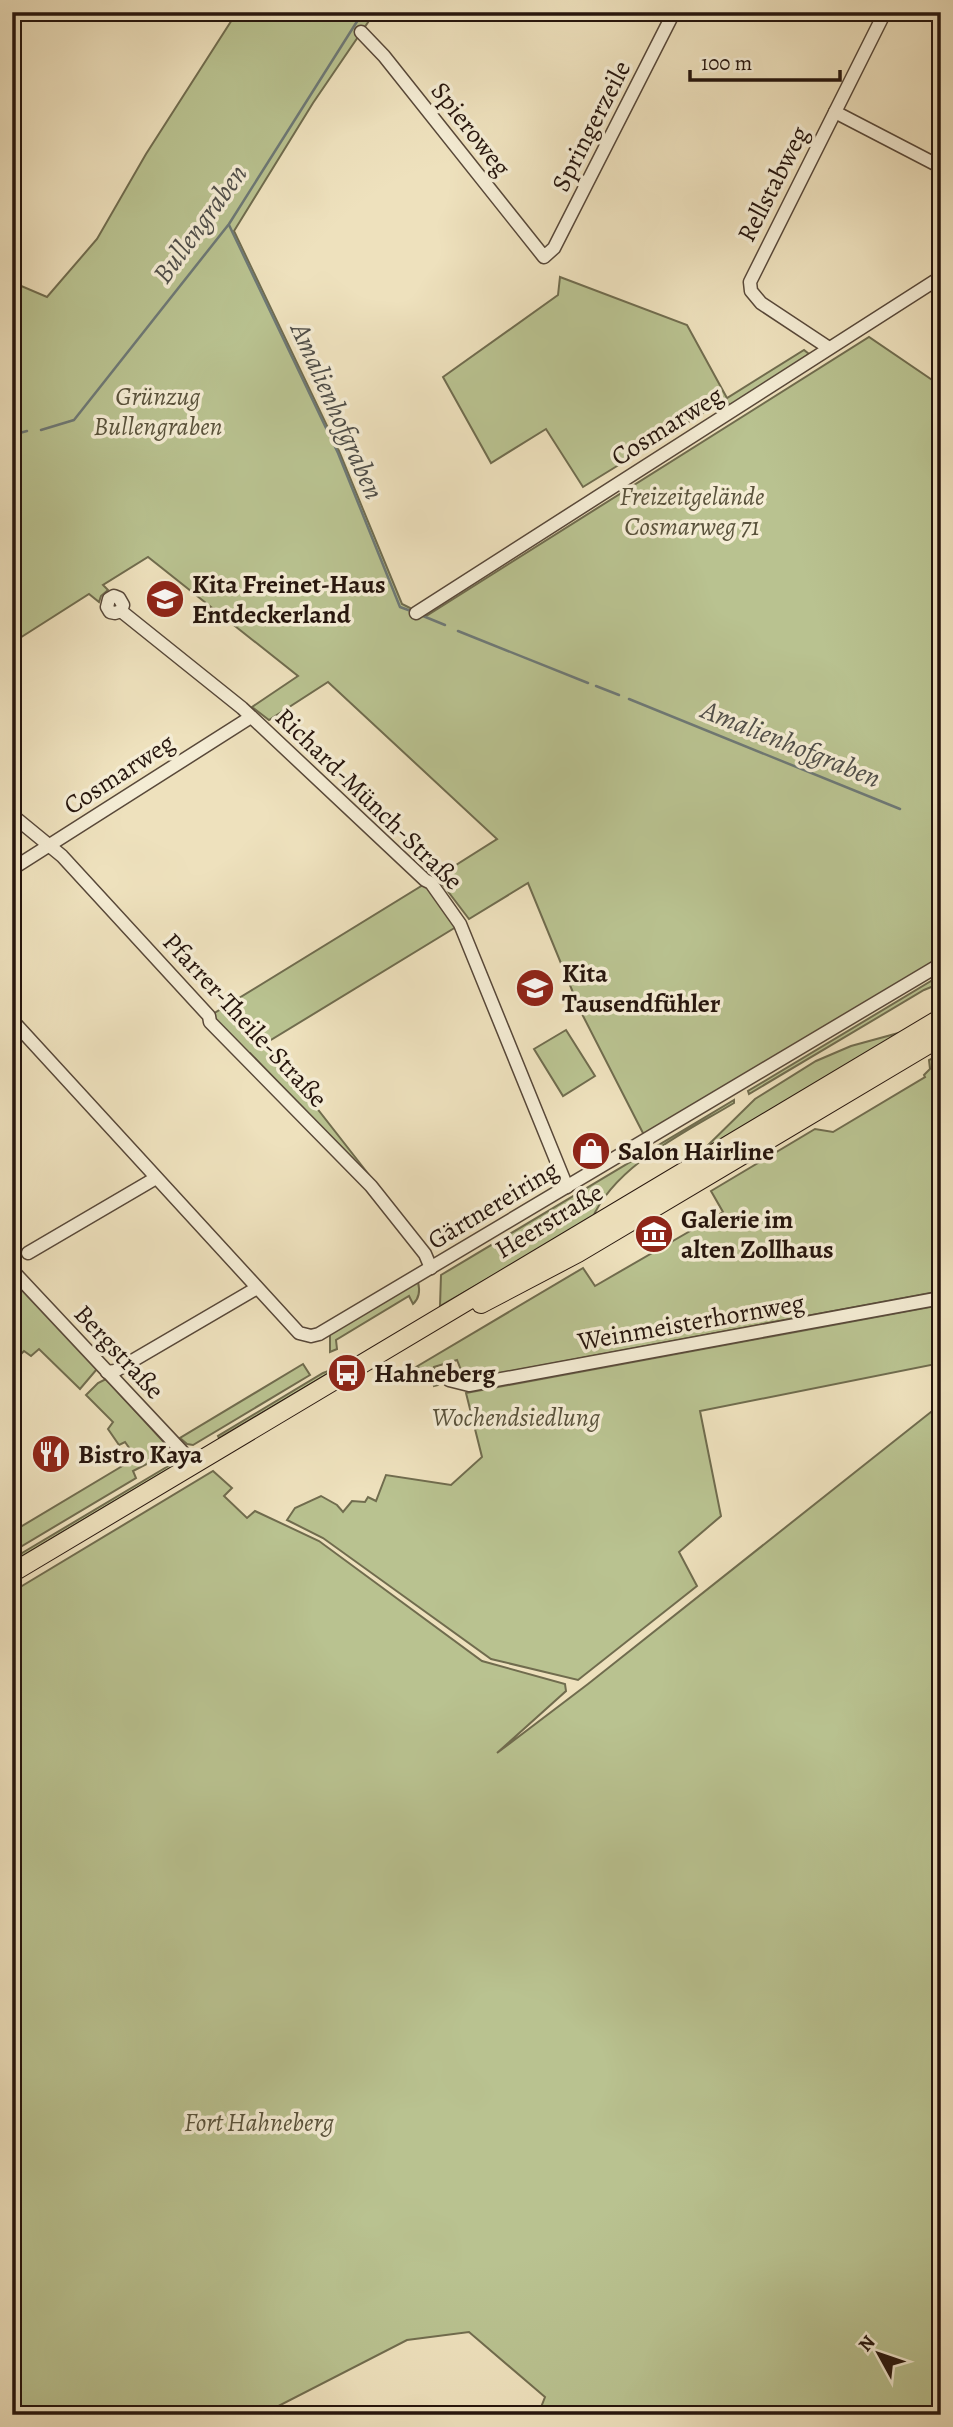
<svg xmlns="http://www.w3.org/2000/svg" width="953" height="2427" viewBox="0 0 953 2427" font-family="Alegreya,serif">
<rect width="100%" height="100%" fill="#eee1bd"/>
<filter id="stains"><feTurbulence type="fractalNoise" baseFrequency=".00286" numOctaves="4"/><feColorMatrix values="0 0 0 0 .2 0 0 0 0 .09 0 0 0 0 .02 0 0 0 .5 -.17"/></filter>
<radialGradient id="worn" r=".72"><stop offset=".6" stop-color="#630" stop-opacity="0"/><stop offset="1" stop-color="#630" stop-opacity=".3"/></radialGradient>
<g fill="#b9c290" stroke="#706c4e" stroke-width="2">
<polygon points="237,12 375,12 313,103 234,231 339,451 402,604 426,616 869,337 941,386 941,958 644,1135 581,1012 528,883 469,919 437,877 497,839 328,682 269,720 252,707 298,676 148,557 103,585 108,590 101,596 99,602 89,594 12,643 12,282 47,297 97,239 146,154"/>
<polygon points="560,277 687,325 727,398 804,350 809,354 731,408 726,399 583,487 546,429 491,463 443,377 558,295"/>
<polygon points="423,885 428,885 456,927 266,1043 384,1194 250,1053 245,1053 212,1018 213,1014"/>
<polygon points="941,975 941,983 924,990 749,1094 748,1091"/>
<polygon points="941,1009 941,1012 700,1153 755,1099 816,1061 851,1046 902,1032"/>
<polygon points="566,1030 595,1076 563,1096 534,1049"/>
<polygon points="941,1054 941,1291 469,1379 463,1375 457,1360 434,1367 438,1385 434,1386 429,1370 416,1367 583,1268 595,1286 723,1212 711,1191 815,1129 833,1132 925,1077 924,1075 930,1069 929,1060"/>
<path d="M734,1100v3c-48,29 -119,62 -142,116l-152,87 1,-31z"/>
<polygon points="12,1278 97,1369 80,1389 39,1349 31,1356 24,1351 12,1363 12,1336 19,1329 12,1323"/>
<path d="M418,1282c2,8 2,16 -5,22l-4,-8 -73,44 1,9 -7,3v-19z"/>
<polygon points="941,1305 941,1363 700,1411 721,1516 679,1552 697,1586 578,1680 491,1659 323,1538 287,1520 295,1508 321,1496 337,1505 343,1512 352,1501 365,1502 368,1497 376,1501 386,1475 451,1485 482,1457 466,1393"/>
<polygon points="303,1364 310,1375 193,1445 187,1444 180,1438"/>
<polygon points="334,1369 334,1370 219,1438 218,1436 323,1373"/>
<polygon points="106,1379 172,1451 133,1471 136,1478 12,1552 12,1532 129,1462 125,1456 132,1452 125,1442 119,1445 108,1429 113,1422 86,1395 98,1383"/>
<polygon points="941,1404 941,2415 538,2415 545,2397 469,2332 407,2340 261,2415 20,2415 12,2406 12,1592 213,1471 232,1488 224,1496 247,1518 255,1511 319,1541 482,1661 565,1684 566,1691 497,1753 588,1684"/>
<polygon points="175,1462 172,1467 12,1562 12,1559"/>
</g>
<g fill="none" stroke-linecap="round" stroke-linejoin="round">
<g stroke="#6e7976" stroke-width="2.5">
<polyline points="229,225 338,453 400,607 411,611"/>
<polyline points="41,430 74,420 229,224 363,12"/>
<polyline points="12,435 27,431"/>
<polyline points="423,616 445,625"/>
<polyline points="458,631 588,683"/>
<polyline points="596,686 619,695"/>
<polyline points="629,699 900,809"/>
</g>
<g stroke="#584839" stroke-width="15">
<g id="minor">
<polyline points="361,32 384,56 544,257 554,248 674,12"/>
<polyline points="835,112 941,167"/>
<polyline points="829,348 761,303 751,291 750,282 885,12"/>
<polyline points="121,611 123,605 119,598 114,596 109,599 107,607 110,612 115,613 121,611 242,708 425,880 431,883 460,924 567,1187"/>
<polyline points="416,613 941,277"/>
<polyline points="12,815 62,856 209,1016 210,1022 371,1186 425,1254 431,1268"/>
<polyline points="12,869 251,717"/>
<polyline points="12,1020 299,1333 311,1336 319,1334 941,964"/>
<polyline points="28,1253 156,1178"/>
<polyline points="12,1270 194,1464"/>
<polyline points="107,1372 115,1371 257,1288"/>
<polyline points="449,1380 469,1385 941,1298"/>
</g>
</g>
<g stroke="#26150d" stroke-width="20">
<g id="primary">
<polyline points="481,1304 578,1253 941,1037"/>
<polyline points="12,1573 941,1018"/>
</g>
</g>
<use href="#minor" stroke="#f4ecd4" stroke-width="12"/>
<use href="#primary" stroke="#eee1bd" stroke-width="18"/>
</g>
<defs>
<g id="school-disc" transform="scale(2.0125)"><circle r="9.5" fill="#8f2418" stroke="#f4ecd4"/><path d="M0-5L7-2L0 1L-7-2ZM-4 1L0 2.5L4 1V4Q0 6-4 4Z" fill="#fff"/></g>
<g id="shop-disc" transform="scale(2.0125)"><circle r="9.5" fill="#8f2418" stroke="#f4ecd4"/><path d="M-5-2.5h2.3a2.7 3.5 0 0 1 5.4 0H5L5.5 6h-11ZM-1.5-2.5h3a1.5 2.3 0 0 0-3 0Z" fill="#fff"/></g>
<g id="museum-disc" transform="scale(2.0125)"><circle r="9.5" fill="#8f2418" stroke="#f4ecd4"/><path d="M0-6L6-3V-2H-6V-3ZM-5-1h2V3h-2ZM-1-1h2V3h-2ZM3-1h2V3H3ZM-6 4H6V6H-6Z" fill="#fff"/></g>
<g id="bus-disc" transform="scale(2.0125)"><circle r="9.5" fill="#8f2418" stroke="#f4ecd4"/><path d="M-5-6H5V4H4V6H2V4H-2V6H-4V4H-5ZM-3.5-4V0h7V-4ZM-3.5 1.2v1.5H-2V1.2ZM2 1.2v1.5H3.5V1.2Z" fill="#fff"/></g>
<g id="restaurant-disc" transform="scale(2.0125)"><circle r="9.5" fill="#8f2418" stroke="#f4ecd4"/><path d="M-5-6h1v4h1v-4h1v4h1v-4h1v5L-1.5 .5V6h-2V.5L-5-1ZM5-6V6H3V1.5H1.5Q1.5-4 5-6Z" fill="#fff"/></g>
</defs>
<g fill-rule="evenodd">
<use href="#school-disc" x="165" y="599"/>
<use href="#school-disc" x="535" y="988"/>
<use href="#shop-disc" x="591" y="1151"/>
<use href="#museum-disc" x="654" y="1234"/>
<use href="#bus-disc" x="347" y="1373"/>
<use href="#restaurant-disc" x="51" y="1454"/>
</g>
<g text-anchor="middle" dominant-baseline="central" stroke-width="7" stroke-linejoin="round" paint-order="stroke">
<g font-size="26" fill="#26150d" stroke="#f4ecd4">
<text transform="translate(591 126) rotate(-63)">Springerzeile</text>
<text transform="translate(471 129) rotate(52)">Spieroweg</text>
<text transform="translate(773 184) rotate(-63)">Rellstabweg</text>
<text transform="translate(667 426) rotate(-32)">Cosmarweg</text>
<text transform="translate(119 774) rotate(-33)">Cosmarweg</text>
<text transform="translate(369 799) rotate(44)">Richard-Münch-Straße</text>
<text transform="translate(245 1020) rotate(47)">Pfarrer-Theile-Straße</text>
<text transform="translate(493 1205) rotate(-31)">Gärtnereiring</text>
<text transform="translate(549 1221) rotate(-31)">Heerstraße</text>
<text transform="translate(691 1322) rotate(-10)">Weinmeisterhornweg</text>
<text transform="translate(119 1352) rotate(47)">Bergstraße</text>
</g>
<g font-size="26" font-style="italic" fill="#59523b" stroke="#f4ecd4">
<text x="158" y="396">Grünzug<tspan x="158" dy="30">Bullengraben</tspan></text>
<text x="692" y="496">Freizeitgelände<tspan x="692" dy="30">Cosmarweg 71</tspan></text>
<text x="516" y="1417">Wochendsiedlung</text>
<text x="259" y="2122">Fort Hahneberg</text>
</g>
<g font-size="26" font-weight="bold" fill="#26150d" stroke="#f4ecd4" text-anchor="start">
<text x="192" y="584">Kita Freinet-Haus<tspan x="192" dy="30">Entdeckerland</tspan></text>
<text x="562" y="973">Kita<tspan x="562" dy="30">Tausendfühler</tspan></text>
<text x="618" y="1151">Salon Hairline</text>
<text x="681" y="1219">Galerie im<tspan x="681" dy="30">alten Zollhaus</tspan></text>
<text x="374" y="1373">Hahneberg</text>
<text x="78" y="1454">Bistro Kaya</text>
</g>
<g font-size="28" font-style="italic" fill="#504f4a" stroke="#f4ecd4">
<text transform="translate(200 224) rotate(-54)">Bullengraben</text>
<text transform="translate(337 411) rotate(66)">Amalienhofgraben</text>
<text transform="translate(791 744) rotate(22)">Amalienhofgraben</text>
</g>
</g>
<rect width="953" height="2427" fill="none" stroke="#eee1bd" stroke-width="42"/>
<rect x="14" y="14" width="925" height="2399" fill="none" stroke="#26150d" stroke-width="3.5"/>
<rect x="21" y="21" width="911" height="2385" fill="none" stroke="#26150d" stroke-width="2"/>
<g transform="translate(879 2354) rotate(310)" stroke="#f4ecd4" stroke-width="5" paint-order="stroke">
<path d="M0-5L12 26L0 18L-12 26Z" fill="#26150d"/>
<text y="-10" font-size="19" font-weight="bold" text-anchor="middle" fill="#26150d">N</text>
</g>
<path d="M690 70v10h150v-10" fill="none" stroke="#26150d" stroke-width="3.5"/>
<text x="701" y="70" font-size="21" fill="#26150d" stroke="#f4ecd4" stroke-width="5" paint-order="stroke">100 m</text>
<rect width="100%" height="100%" filter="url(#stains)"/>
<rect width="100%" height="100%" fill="url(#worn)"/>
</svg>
